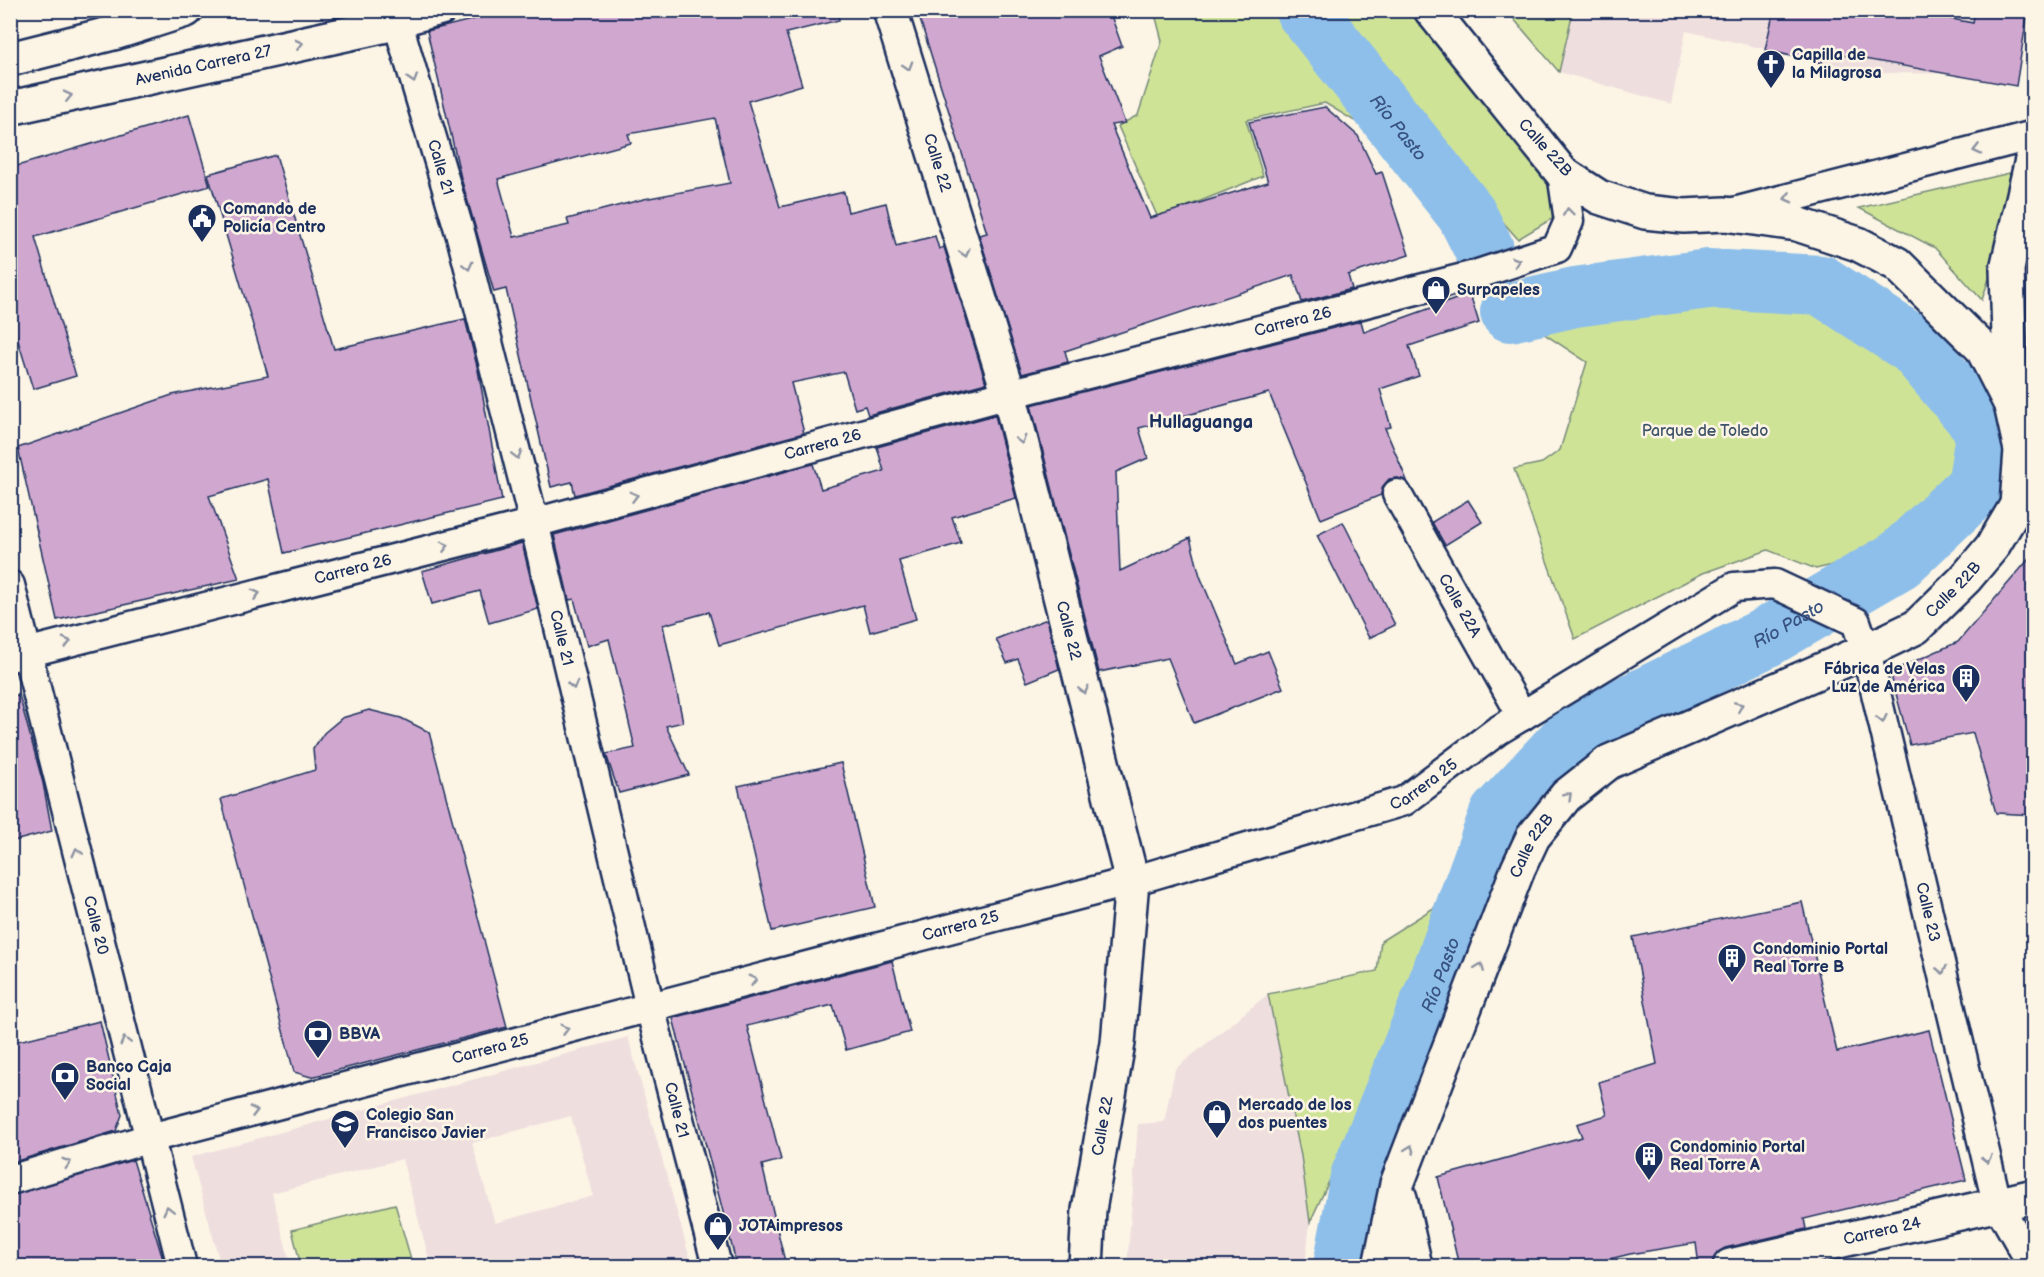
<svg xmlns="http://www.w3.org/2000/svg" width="2044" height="1277" viewBox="0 0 2044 1277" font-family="'Balsamiq Sans',sans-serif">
<rect width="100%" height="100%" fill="#fcf5e5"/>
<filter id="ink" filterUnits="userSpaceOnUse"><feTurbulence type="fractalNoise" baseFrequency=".0167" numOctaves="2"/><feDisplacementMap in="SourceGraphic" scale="12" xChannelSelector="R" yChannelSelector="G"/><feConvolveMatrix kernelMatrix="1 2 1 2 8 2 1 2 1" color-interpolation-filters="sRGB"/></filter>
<g filter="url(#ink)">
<g fill="#efdede" fill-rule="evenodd">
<polygon points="1507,11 2023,11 2012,74 1870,73 1686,31 1671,104 1559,72"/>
<polygon points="1268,994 1301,1156 1310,1222 1305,1266 1127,1266 1138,1124 1164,1122 1175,1069"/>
<path d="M628,1037l64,229h-261l-29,-107 -130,34 19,73h-70l-30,-109zM571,1116l22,80 -98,27 -23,-80z"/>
</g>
<g fill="#cfe397" stroke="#75897a" stroke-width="1.5">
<polygon points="1154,10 1290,11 1317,42 1361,125 1325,103 1246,120 1263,176 1158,218 1118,126 1138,115 1162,41"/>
<polygon points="1316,11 1413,11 1560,195 1558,215 1518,239"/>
<polygon points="1507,11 1573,11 1559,72"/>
<polygon points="2010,173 2004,232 1982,300 1935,248 1859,208"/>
<polygon points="1656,297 1755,300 1824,308 1878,335 1927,384 1963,432 1961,470 1910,526 1852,560 1816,569 1768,550 1703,573 1575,639 1514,469 1542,463 1560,450 1587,362 1532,326 1549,311"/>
<polygon points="1435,907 1367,1100 1310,1222 1301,1156 1268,994 1377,971 1381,941"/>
<polygon points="395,1204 413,1266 301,1266 292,1230"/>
</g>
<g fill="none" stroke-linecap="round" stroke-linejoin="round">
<g stroke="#8ebfea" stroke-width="60">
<path id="s1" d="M1305,10l161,203 18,36"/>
<path id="s2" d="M1343,1266l17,-89 77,-191 62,-171 78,-84 188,-93 134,-78 78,-74 9,-56 -71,-84 -94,-61 -113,-6 -133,18 -65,15"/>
</g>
</g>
<g fill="#d0a8cf" stroke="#1b2f5e" stroke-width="1.5" fill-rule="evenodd">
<path d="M511,10h327l1,10 -53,13 16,52 -54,16 32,106 64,-15 4,20 38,-9 10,43 39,-10 4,13 5,-2 42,136 -118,32 -3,-9 -10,3 -11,-37 -53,11 13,50 -229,62 -3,-13 -21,5 -45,-198 -12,3 -33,-114 -34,-147zM715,118l15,65 -86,16 -77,20 2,6 -55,12 -16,-58 133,-36 -3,-9z"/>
<polygon points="917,10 1109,10 1122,46 1099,56 1125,123 1111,125 1150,218 1268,182 1249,122 1325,107 1358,136 1376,174 1382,172 1409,255 1348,275 1352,289 1302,302 1293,275 1065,351 1068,362 1022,374 979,235 987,233"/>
<polygon points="1774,10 1906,10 1973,23 1975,10 2028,10 2016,86 1825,52 1822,63 1765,50"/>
<polygon points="189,115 210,186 35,237 76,376 33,389 10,315 10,168"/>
<polygon points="276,155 334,349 465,319 478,370 502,500 284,553 268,479 209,496 239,579 57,620 18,448 172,395 268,376 208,174"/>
<polygon points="1470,294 1479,323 1409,346 1419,376 1380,389 1391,427 1385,428 1408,483 1398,478 1389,479 1383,486 1381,495 1321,519 1269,393 1139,428 1148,458 1116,472 1120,571 1190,538 1200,576 1237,664 1268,651 1283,688 1194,723 1168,658 1099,672 1031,405 1361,321 1364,332"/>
<polygon points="995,415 1016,498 952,517 961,543 899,561 916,619 870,632 863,605 719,645 709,612 663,625 683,722 666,726 689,775 619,793 606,754 635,748 609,639 587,646 574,599 569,600 554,535 813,464 821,489 884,471 877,447"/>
<polygon points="1468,500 1482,522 1445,545 1432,522"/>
<polygon points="1343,522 1395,625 1369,638 1317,535"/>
<polygon points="522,543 538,609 489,623 480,591 432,604 422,571"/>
<polygon points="2034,553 2034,815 1996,813 1973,733 1910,745 1890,672 1958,642"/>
<polygon points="1047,619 1059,669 1027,682 1018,659 1007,663 996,639"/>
<polygon points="19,695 43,783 52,831 10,842 10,696"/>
<polygon points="369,710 401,718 429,732 507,1027 311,1077 294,1072 221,799 315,770 313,749 324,733 342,718"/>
<polygon points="841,763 875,907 772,931 738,786"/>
<polygon points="1802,902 1837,1052 1929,1030 1966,1180 1804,1219 1806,1229 1725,1248 1717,1253 1712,1266 1699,1266 1696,1243 1630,1254 1581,1266 1459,1266 1438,1177 1582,1137 1577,1124 1607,1115 1599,1082 1657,1064 1633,937"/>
<polygon points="892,961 910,1032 846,1050 833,1005 747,1026 781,1160 762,1165 786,1266 737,1266 673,1018"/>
<polygon points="100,1021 122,1115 116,1131 10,1163 10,1043"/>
<polygon points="133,1160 165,1266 10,1266 10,1196"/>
</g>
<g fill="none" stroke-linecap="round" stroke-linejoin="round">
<g stroke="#1b2f5e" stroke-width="33">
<g id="minor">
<path id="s3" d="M394,10l67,226 73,287 116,484 67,259"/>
<polyline points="396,23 442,10"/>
<polyline points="1730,213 2034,135"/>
<path id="s4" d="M1397,494l125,222"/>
<path id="s5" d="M10,585l172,681"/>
<path id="s6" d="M10,657l524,-134 475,-129 466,-119 82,-27 12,-27 -7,-48"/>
<path id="s7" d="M10,1180l140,-42 982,-257 272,-80 93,-70 237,-144 41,-3 81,38 10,29 131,552 36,63"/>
</g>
</g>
<g stroke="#1b2f5e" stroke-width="38">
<g id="tertiary">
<polyline points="2011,405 2007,269 2034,151"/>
<path id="s8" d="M1730,1266l304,-70"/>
</g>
</g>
<g stroke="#1b2f5e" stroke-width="38">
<g id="secondary">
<path id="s9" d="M890,10l119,384 123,487 -14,162 -29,167 -3,56"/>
<polyline points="10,59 117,32 186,10"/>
<path id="s10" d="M10,108l386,-85"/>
<polyline points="1400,1198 1415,1266"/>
<path id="s11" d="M1380,1266l17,-82 121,-315 15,-32 33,-41 43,-34 257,-111 50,-24 49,-48 27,-32 25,-42 4,-55 -10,-45 -29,-57 -85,-84 -39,-20 -61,-20 -72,-10 -41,2 -39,-4 -46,-15 -37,-24 -131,-163"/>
</g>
</g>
<use href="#minor" stroke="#fcf5e5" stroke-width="28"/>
<use href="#tertiary" stroke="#fcf5e5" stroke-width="33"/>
<use href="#secondary" stroke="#fcf5e5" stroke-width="33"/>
</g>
<defs><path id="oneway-chevron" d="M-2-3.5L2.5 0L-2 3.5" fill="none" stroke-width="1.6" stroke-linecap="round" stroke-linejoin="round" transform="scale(1.5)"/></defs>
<g stroke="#8c92a2">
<use href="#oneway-chevron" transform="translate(299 44) rotate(-13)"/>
<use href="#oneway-chevron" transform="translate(908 66) rotate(73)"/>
<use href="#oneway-chevron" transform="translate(413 79) rotate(73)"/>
<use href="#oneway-chevron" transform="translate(68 96) rotate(-13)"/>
<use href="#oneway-chevron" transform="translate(1977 150) rotate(166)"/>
<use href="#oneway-chevron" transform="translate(1788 198) rotate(166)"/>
<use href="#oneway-chevron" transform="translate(1568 212) rotate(-96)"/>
<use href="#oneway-chevron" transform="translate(965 253) rotate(73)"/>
<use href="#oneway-chevron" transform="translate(1516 261) rotate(-19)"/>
<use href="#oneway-chevron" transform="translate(468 266) rotate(76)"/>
<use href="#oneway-chevron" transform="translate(1021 440) rotate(76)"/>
<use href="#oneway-chevron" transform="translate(517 455) rotate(76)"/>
<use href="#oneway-chevron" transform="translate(634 496) rotate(-15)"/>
<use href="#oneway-chevron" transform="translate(445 546) rotate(-14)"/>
<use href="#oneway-chevron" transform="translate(256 594) rotate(-14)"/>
<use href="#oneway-chevron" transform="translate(67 642) rotate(-14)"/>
<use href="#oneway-chevron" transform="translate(573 685) rotate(77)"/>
<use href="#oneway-chevron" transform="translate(1084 690) rotate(76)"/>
<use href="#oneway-chevron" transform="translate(1739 706) rotate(-23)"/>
<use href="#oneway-chevron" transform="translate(1882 719) rotate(77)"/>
<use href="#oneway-chevron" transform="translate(1568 796) rotate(-44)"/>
<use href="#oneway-chevron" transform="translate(77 852) rotate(-104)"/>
<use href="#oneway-chevron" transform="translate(1480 967) rotate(-69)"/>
<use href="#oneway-chevron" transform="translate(1942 970) rotate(77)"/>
<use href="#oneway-chevron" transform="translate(753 980) rotate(-15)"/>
<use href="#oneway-chevron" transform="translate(565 1029) rotate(-15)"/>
<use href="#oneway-chevron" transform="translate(125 1041) rotate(-104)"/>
<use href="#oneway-chevron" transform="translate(254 1111) rotate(-15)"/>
<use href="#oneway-chevron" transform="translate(1410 1149) rotate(-69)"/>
<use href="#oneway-chevron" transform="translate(1987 1159) rotate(77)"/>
<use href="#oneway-chevron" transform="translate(67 1163) rotate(-17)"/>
<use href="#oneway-chevron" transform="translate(168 1210) rotate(-104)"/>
</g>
</g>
<defs>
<g id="church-pin" transform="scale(1.5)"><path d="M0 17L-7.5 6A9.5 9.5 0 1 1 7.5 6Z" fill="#1b2f5e" stroke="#fcf5e5"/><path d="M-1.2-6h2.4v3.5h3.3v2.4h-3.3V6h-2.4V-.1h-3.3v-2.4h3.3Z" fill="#fff"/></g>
<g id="civic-pin" transform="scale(1.5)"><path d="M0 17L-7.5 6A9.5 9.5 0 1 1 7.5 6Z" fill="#1b2f5e" stroke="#fcf5e5"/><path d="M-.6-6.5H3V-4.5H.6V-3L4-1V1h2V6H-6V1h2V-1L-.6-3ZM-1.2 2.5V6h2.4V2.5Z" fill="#fff"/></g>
<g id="shop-pin" transform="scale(1.5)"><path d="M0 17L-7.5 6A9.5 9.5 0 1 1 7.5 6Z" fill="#1b2f5e" stroke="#fcf5e5"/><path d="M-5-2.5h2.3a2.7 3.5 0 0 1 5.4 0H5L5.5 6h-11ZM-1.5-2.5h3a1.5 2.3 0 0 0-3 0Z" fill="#fff"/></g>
<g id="building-pin" transform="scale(1.5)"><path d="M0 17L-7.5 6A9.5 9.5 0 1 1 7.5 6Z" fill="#1b2f5e" stroke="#fcf5e5"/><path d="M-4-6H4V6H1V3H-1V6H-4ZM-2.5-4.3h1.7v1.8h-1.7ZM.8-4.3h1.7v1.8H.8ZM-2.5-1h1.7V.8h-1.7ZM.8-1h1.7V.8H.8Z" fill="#fff"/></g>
<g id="bank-pin" transform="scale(1.5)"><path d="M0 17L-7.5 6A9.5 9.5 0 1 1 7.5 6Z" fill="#1b2f5e" stroke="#fcf5e5"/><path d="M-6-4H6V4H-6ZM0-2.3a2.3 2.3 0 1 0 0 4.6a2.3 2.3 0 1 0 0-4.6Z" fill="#fff"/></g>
<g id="school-pin" transform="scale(1.5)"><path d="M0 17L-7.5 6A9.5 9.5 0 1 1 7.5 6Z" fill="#1b2f5e" stroke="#fcf5e5"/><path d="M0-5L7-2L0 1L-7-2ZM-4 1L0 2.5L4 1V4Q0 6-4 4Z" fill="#fff"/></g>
</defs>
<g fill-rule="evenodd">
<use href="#church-pin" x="1771" y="64"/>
<use href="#civic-pin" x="202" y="218"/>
<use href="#shop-pin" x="1436" y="290"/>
<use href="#building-pin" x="1966" y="678"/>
<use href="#building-pin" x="1732" y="958"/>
<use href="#bank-pin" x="318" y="1034"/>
<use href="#bank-pin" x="65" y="1076"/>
<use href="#shop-pin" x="1217" y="1114"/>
<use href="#school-pin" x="345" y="1124"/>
<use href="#building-pin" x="1649" y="1156"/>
<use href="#shop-pin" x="718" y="1226"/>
</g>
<g text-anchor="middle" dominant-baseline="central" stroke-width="5" stroke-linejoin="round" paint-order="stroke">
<g font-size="16" font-weight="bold" fill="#1b2f5e" stroke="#fcf5e5" text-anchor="start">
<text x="1792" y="55">Capilla de<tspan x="1792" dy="18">la Milagrosa</tspan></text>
<text x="223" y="209">Comando de<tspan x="223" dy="18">Policía Centro</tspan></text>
<text x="1457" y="290">Surpapeles</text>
<text x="1945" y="669" text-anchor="end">Fábrica de Velas<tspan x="1945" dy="18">Luz de América</tspan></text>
<text x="1753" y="949">Condominio Portal<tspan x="1753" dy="18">Real Torre B</tspan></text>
<text x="339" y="1034">BBVA</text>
<text x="86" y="1067">Banco Caja<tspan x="86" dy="18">Social</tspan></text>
<text x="1238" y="1105">Mercado de los<tspan x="1238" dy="18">dos puentes</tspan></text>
<text x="366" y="1115">Colegio San<tspan x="366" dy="18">Francisco Javier</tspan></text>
<text x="1670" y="1147">Condominio Portal<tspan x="1670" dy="18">Real Torre A</tspan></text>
<text x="739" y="1226">JOTAimpresos</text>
</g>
<g font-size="16" fill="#1b2f5e" stroke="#fcf5e5">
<text stroke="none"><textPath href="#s10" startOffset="198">Avenida Carrera 27</textPath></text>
<text transform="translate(1545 148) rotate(48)">Calle 22B</text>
<text stroke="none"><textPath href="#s9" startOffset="160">Calle 22</textPath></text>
<text stroke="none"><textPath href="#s3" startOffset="164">Calle 21</textPath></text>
<text stroke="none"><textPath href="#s6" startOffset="1326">Carrera 26</textPath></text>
<text stroke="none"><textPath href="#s6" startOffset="840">Carrera 26</textPath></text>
<text stroke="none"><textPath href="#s6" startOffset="354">Carrera 26</textPath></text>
<text stroke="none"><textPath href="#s11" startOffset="952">Calle 22B</textPath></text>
<text stroke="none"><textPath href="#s4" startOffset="128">Calle 22A</textPath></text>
<text stroke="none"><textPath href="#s9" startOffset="646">Calle 22</textPath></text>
<text stroke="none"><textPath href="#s3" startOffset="650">Calle 21</textPath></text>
<text stroke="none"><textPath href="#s7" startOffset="1470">Carrera 25</textPath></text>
<text stroke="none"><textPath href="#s11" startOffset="448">Calle 22B</textPath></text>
<text stroke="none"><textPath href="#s7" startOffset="2268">Calle 23</textPath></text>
<text stroke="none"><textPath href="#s5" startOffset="351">Calle 20</textPath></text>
<text stroke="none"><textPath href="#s7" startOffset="984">Carrera 25</textPath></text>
<text stroke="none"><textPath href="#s7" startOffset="498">Carrera 25</textPath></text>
<text stroke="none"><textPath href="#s3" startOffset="1136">Calle 21</textPath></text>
<text transform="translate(1103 1126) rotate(-80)">Calle 22</text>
<text stroke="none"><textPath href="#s8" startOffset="156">Carrera 24</textPath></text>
</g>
<g font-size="16" fill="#3f5369" stroke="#fcf5e5">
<text x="1705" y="431">Parque de Toledo</text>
</g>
<g font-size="18" font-style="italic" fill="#385381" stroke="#fcf5e5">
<text stroke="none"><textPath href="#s1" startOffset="150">Río Pasto</textPath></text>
<text stroke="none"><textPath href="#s2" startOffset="830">Río Pasto</textPath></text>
<text stroke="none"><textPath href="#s2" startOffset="308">Río Pasto</textPath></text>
</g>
<g font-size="18" font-weight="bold" fill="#1b2f5e" stroke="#fcf5e5">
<text x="1201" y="422">Hullaguanga</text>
</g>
</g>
<rect width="2044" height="1277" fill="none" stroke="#fcf5e5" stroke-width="36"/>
<rect x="18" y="18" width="2008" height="1241" fill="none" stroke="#1b2f5e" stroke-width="2" filter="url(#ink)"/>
</svg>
